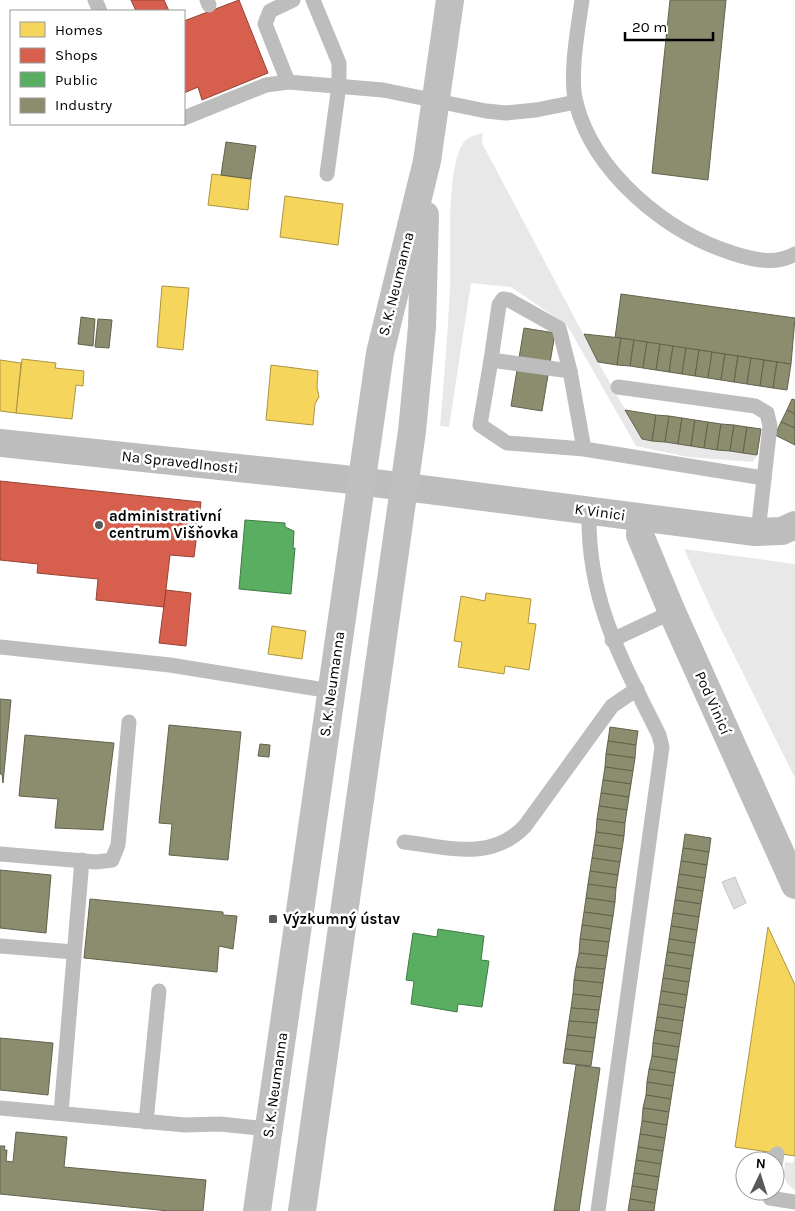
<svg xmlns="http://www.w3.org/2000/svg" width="795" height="1211" viewBox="0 0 795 1211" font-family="Karla,sans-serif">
<rect width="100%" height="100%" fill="#fff"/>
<g fill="#e8e8e8">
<path d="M483,133l-1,10 116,219 44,77 115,16 -4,7 -65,-5 -52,-11 -69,-121 -56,-38 -40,-4 -22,144 -9,-1c4,-47 8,-94 10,-140 1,-34 -4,-117 13,-143 5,-7 13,-8 20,-10z"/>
<polygon points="684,549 795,564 795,778 713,613"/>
<path d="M795,1156v34c-13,-7 -11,-17 -10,-28l8,1z"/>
</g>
<g fill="#f6d55c" stroke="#ac9540">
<polygon points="212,174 251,179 248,210 208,205"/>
<polygon points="285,196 343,204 338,245 280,237"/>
<polygon points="162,286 189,288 183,350 157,347"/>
<polygon points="22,359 56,363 55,368 84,371 83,386 76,385 72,419 16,413"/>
<polygon points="0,360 21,363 16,413 0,411"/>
<polygon points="271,365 318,371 317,387 319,397 315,404 313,425 266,420"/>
<polygon points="486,593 531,599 528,623 536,624 529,670 505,666 504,674 458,667 462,642 454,641 461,596 485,601"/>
<polygon points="272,626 306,631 302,659 268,654"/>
<polygon points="768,927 795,985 795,1156 735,1147"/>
</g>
<g fill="#d6604d" stroke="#964336">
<polygon points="131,0 164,0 169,11 136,11"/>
<polygon points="239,0 268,73 202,100 198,87 184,93 184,21"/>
<polygon points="0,481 201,502 194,557 170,555 164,607 96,600 98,579 37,573 38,564 0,560"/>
<polygon points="166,590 191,593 186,646 159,643"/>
</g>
<g fill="#5aae61" stroke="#3f7a44">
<polygon points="245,520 285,523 285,527 294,531 293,548 295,548 291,594 239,589"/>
<polygon points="438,929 484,936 481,960 489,961 482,1007 458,1004 457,1012 411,1004 414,981 406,980 413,933 437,937"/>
</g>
<g fill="#8c8c6e" stroke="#62624d">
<polygon points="670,0 726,0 708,180 652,173"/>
<polygon points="226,142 256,146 251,179 221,175"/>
<polygon points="621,294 795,318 791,364 615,338"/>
<polygon points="81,317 95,319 93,346 78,344"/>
<polygon points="98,319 112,320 109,348 95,347"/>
<polygon points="524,328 555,333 542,411 511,406"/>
<polygon points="584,334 621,338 617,365 598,362"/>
<polygon points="621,338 634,340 630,366 617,365"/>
<polygon points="634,340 647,342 643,368 630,366"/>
<polygon points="647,342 660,344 656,370 643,368"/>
<polygon points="660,344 673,346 669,372 656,370"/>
<polygon points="673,346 686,348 682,374 669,372"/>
<polygon points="686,348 699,350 695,376 682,374"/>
<polygon points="699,350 712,352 708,378 695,376"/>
<polygon points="712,352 725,354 721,380 708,378"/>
<polygon points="725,354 738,356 734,382 721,380"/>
<polygon points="738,356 751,358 747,384 734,382"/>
<polygon points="751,358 764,360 760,386 747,384"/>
<polygon points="764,360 777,362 773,388 760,386"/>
<polygon points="777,362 791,364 787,390 773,388"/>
<polygon points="792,399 795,400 795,414 787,410"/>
<polygon points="625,410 656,415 652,441 642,439"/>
<polygon points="787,410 795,414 795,428 781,422"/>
<polygon points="656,415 669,416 665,442 652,441"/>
<polygon points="669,416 682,418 678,444 665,442"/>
<polygon points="682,418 695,420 691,446 678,444"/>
<polygon points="695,420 708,422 704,448 691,446"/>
<polygon points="708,422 721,424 717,450 704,448"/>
<polygon points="781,422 795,428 795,445 775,435"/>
<polygon points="721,424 734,425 730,451 717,450"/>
<polygon points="734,425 747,427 743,453 730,451"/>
<polygon points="747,427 761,429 757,455 743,453"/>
<polygon points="0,699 11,700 3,783 2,774 0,774"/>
<polygon points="169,725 241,732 228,860 169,855 172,824 159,823"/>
<polygon points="610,727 638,731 636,745 608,741"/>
<polygon points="25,735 114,743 103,830 55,828 58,799 19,796"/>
<polygon points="608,741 636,745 635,758 606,754"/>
<polygon points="260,744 270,745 269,757 258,756"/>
<polygon points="606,754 635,758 633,771 605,767"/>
<polygon points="605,767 633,771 631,784 603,780"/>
<polygon points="603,780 631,784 629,797 601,793"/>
<polygon points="601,793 629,797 627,810 599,806"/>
<polygon points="599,806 627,810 625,823 597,819"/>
<polygon points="597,819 625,823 624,836 596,832"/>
<polygon points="596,832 624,836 622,849 594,845"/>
<polygon points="685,834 711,838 709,852 683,848"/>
<polygon points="594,845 622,849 620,862 592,858"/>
<polygon points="683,848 709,852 707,865 681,861"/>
<polygon points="592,858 620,862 618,875 590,871"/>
<polygon points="681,861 707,865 705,878 679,874"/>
<polygon points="0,870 51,875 46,933 0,928"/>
<polygon points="590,871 618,875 616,888 588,884"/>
<polygon points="679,874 705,878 703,891 677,887"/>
<polygon points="588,884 616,888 615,902 586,898"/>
<polygon points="677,887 703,891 701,904 675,900"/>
<polygon points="586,898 615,902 613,916 584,912"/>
<polygon points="90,899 223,912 223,915 237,916 233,949 219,946 217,972 84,958"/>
<polygon points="675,900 701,904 699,917 673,913"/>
<polygon points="584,912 613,916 611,929 582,925"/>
<polygon points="673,913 699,917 697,930 671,926"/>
<polygon points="582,925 611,929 609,942 580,939"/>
<polygon points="671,926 697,930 695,943 669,939"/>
<polygon points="580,939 609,942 607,956 579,953"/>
<polygon points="669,939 695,943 693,956 667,952"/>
<polygon points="667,952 693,956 691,969 665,965"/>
<polygon points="579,953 607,956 605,969 576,967"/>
<polygon points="665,965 691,969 689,982 663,978"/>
<polygon points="576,967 605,969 603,983 574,980"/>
<polygon points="663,978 689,982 687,995 661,991"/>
<polygon points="574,980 603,983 601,997 573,994"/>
<polygon points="661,991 687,995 685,1008 659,1004"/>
<polygon points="573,994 601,997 599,1010 571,1008"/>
<polygon points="659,1004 685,1008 683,1021 657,1017"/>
<polygon points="571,1008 599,1010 597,1023 569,1021"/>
<polygon points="657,1017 683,1021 681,1034 655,1030"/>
<polygon points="569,1021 597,1023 595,1038 567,1035"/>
<polygon points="655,1030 681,1034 679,1047 653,1043"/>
<polygon points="567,1035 595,1038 593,1052 565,1049"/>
<polygon points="0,1038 53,1043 48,1095 0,1090"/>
<polygon points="653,1043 679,1047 677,1060 652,1056"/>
<polygon points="565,1049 593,1052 591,1066 563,1063"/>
<polygon points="652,1056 677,1060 675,1073 649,1069"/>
<polygon points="576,1065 600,1068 579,1211 554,1211"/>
<polygon points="649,1069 675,1073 673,1086 647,1082"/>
<polygon points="647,1082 673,1086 671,1099 646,1095"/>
<polygon points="646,1095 671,1099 669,1112 643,1108"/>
<polygon points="643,1108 669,1112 667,1125 642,1121"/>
<polygon points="642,1121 667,1125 665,1138 640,1134"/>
<polygon points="16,1132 67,1137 64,1167 206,1180 203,1211 169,1211 0,1194 0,1146 5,1146 4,1150 7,1150 6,1161 13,1162"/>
<polygon points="640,1134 665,1138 663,1151 638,1147"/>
<polygon points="638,1147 663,1151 661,1164 636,1160"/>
<polygon points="636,1160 661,1164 659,1177 634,1173"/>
<polygon points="634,1173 659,1177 657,1190 632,1186"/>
<polygon points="632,1186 657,1190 655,1203 630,1199"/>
<polygon points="630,1199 655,1203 654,1211 628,1211"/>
</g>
<polygon fill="#dcdcdc" stroke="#c4c4c4" points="735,877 746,903 734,909 722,882"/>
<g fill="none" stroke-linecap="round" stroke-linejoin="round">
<g stroke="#bdbdbd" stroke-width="15">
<polyline points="95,0 100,11"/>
<polyline points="207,0 209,5"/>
<polyline points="293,0 270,11 265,24 288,82 383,90 486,111 506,113 536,110 576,102"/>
<polyline points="313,0 339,63 339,85 327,174"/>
<path d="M582,0c-4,28 -13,76 -6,103 18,70 90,129 156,150 21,7 43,12 63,1"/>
<polyline points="184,118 266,85 288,82"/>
<polyline points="491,360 499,305 503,299 509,300 559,328 570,371"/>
<polyline points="618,387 755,406 767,413 770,426 758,532"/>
<polyline points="584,449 570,371 491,360 480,425 507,443 584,449 764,478"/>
<path d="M589,511c-2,89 32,147 70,224l3,12 -64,464"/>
<polyline points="612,640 672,612"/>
<polyline points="0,647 170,665 331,691"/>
<path d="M404,842c44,5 87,20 121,-16l87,-120 25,-17"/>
<polyline points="0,854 96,862 112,860 118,845 129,722"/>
<polyline points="0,946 74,952"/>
<polyline points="0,1108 185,1125 220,1124 269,1129"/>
<polyline points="61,1113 82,860"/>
<polyline points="146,1122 159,991"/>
<polyline points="775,1165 777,1154"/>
<polyline points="770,1198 795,1202"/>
</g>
<g stroke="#bdbdbd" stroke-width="28">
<polyline points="0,443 343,479 755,532 782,531 795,525"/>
<polyline points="642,518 640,535 672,612 795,885"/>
</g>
<g stroke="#bfbfbf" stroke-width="28">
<polyline points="257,1211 380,353 427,161 450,0"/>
<polyline points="302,1211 412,431 422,327 425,215"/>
</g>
</g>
<g fill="#595959" stroke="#fff" stroke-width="2">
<circle cx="99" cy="525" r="5"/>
<rect x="268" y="914" width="10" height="10" rx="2.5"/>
</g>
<g text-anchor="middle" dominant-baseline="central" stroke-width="5" stroke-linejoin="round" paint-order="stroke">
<g font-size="15" fill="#000" stroke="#fff">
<text transform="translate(396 284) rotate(-76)">S. K. Neumanna</text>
<text transform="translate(180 462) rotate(6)">Na Spravedlnosti</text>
<text transform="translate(600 512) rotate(8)">K Vinici</text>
<text transform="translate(332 684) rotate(-82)">S. K. Neumanna</text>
<text transform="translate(713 703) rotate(66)">Pod Vinicí</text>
<text transform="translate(275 1085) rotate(-82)">S. K. Neumanna</text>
</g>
<g font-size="15" font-weight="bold" fill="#000" stroke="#fff" text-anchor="start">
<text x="109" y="516">administrativní<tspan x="109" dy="17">centrum Višňovka</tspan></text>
<text x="283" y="919">Výzkumný ústav</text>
</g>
</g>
<rect x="10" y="10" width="175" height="115" fill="#ffffff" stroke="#999999"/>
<rect x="20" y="22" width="25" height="15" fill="#f6d55c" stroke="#999999"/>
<text x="55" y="35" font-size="15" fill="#000000">Homes</text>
<rect x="20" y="48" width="25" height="15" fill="#d6604d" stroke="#999999"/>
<text x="55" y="60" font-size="15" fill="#000000">Shops</text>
<rect x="20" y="72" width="25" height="15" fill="#5aae61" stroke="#999999"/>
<text x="55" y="85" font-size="15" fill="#000000">Public</text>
<rect x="20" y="98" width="25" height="15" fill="#8c8c6e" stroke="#999999"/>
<text x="55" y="110" font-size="15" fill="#000000">Industry</text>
<g transform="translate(760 1176) rotate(4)"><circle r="24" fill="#ffffff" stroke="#999999"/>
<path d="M0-4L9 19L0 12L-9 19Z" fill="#595959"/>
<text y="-8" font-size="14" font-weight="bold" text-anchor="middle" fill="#000000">N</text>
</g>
<path d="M625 32v8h88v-8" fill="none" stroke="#000000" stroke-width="2.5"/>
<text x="632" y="32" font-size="15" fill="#000000" stroke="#ffffff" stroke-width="4" paint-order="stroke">20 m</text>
</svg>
